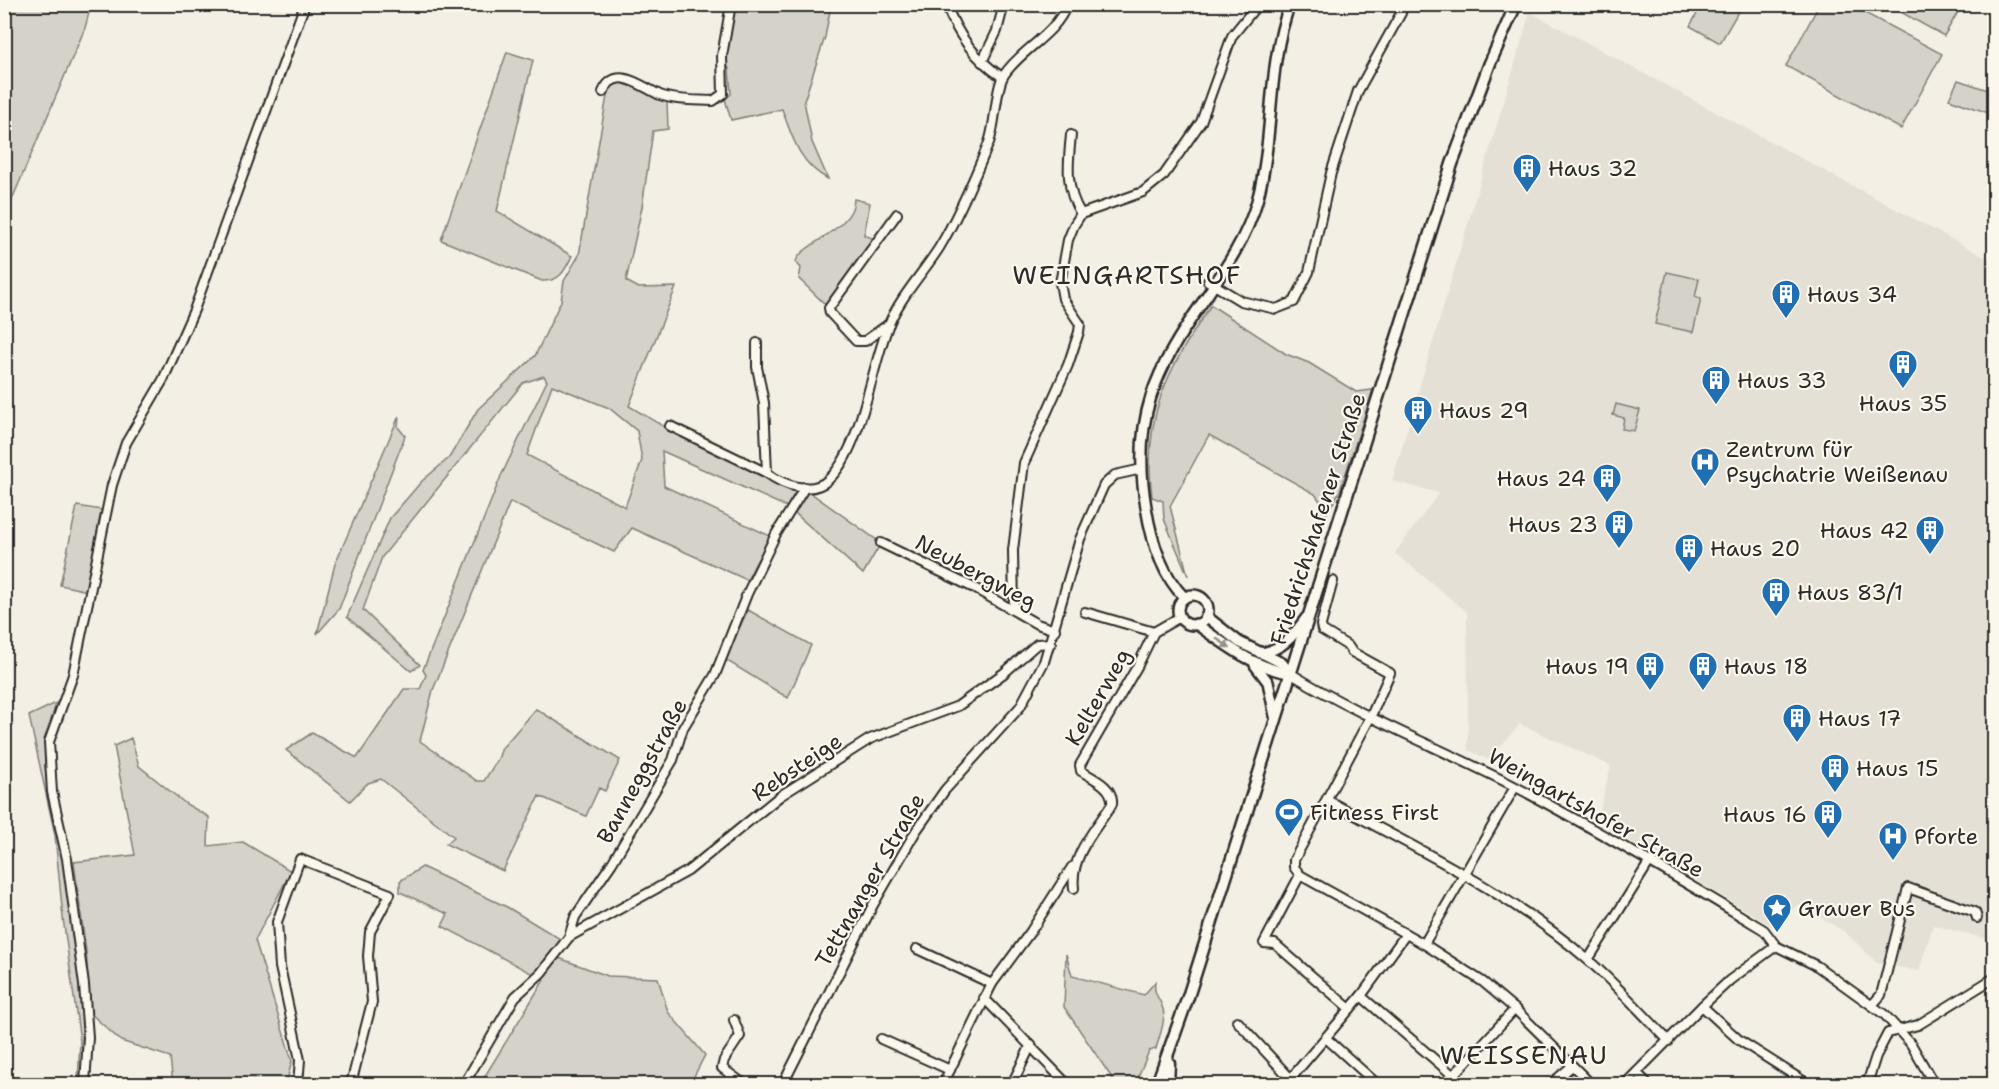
<svg xmlns="http://www.w3.org/2000/svg" width="1999" height="1089" viewBox="0 0 1999 1089" font-family="'Shantell Sans',sans-serif">
<rect width="100%" height="100%" fill="#f3efe4"/>
<filter id="ink" filterUnits="userSpaceOnUse"><feTurbulence type="fractalNoise" baseFrequency=".0167" numOctaves="2"/><feDisplacementMap in="SourceGraphic" scale="12" xChannelSelector="R" yChannelSelector="G"/><feConvolveMatrix kernelMatrix="1 2 1 2 8 2 1 2 1" color-interpolation-filters="sRGB"/></filter>
<g filter="url(#ink)">
<polygon fill="#e4e0d6" points="1530,12 1994,262 1994,820 1991,835 1994,837 1994,941 1933,925 1919,971 1877,963 1846,933 1799,904 1772,926 1597,821 1611,766 1520,724 1489,760 1468,750 1467,612 1395,553 1439,493 1392,481"/>
<g fill="#d5d2c9" stroke="#807e7a" stroke-width="1.5" fill-rule="evenodd">
<polygon points="5,4 91,5 85,28 8,209 4,207"/>
<path d="M735,5h96l-6,32 -21,64 8,41 16,37c-28,-14 -36,-42 -46,-70l-51,11 -6,-21 6,-5 -2,-25 -7,-13z"/>
<polygon points="1702,5 1742,5 1720,43 1690,26"/>
<polygon points="1819,5 1850,5 1942,54 1901,129 1786,66"/>
<polygon points="1888,5 1962,5 1944,36"/>
<path d="M507,52l26,8 -36,151 75,45c-7,14 -12,26 -30,25l-101,-41z"/>
<polygon points="1958,80 1994,92 1994,115 1949,99"/>
<path d="M623,82l44,20 1,27 -15,2 -11,76 -16,74 13,7 37,-1 -47,119 39,23 123,62h17l73,52 -18,31 -74,-66 -127,-57 2,35 106,50 -23,44 -115,-52 -18,24 -104,-50 -77,188 -13,51 57,40h7l14,-22 4,-11 34,-39 84,51 -15,31 -6,-3 -13,28 -47,-20 -36,75 -57,-27 8,-7 -73,-58 -13,4 -18,18 -64,-51 26,-17 45,25 47,-69h16l6,-14 -3,-5 78,-194 46,-95 -3,-5 -21,7 -141,174 -19,53 57,55 -9,6 -64,-54 43,-99 32,-37 27,-23 29,-49 57,-53 26,-55 3,-20 15,-26 29,-165 7,-7zM552,385l57,23 28,23 5,29 -17,47 -98,-52z"/>
<path d="M854,199l16,4 -6,32 11,4 -34,44 -14,23 -28,-27 2,-11 -5,-6c2,-17 58,-32 58,-63z"/>
<polygon points="1667,272 1699,279 1695,297 1701,299 1693,332 1655,324"/>
<path d="M1211,305l75,49 23,9 47,29 17,-2 -33,101 -19,32 -1,-22 -5,-7 -106,-59 -39,71 18,70 -24,-57 -1,-18 -11,-4c-10,-82 15,-126 59,-192z"/>
<polygon points="1616,404 1640,410 1634,431 1622,429 1624,418 1613,415"/>
<polygon points="399,416 398,427 405,436 339,609 317,634 335,564"/>
<polygon points="77,506 102,510 88,591 60,585"/>
<polygon points="748,610 811,645 788,698 724,659"/>
<path d="M56,703c-4,16 -10,32 -11,49 -2,40 17,78 22,117 11,72 19,143 14,215h-3l2,-43 -17,-123 -8,-83 -26,-119z"/>
<polygon points="131,738 139,766 186,804 209,817 208,846 243,842 291,871 255,940 292,1061 286,1084 173,1084 170,1057 121,1041 91,1014 86,951 74,862 135,855 114,746"/>
<polygon points="422,867 507,907 562,940 556,957 608,976 658,978 668,1012 705,1055 690,1084 480,1084 544,980 442,926 448,914 400,892 400,881"/>
<path d="M1066,954l6,22 72,19 11,-13c-2,13 5,16 8,27 3,12 -4,28 -7,40l-7,2 -14,33h-19l-52,-77z"/>
</g>
<g fill="none" stroke-linecap="round" stroke-linejoin="round">
<g stroke="#2b2b2b" stroke-width="12">
<g id="minor">
<path d="M946,4c11,31 29,55 56,73"/>
<polyline points="982,62 997,31 1004,4"/>
<path d="M603,92c13,-29 40,-4 57,3 16,6 36,5 53,6l10,-7 -1,-38 9,-52"/>
<path d="M1071,135c-3,29 -6,54 10,79"/>
<polyline points="1208,281 1241,301 1276,309 1294,302 1309,272 1331,173 1358,91 1401,13 1402,4"/>
<polyline points="889,324 865,341 856,341 830,313 829,308 897,214"/>
<path d="M757,343v24l7,36 3,70c16,12 45,23 62,6 33,-31 42,-112 60,-155 12,-28 34,-51 50,-76 19,-31 35,-69 49,-103 8,-18 7,-57 16,-70 17,-26 52,-40 63,-71"/>
<polyline points="670,426 767,473"/>
<polyline points="881,543 974,588 1037,624 1055,630"/>
<polyline points="1333,581 1321,625 1322,630 1348,646 1352,652 1390,673 1371,716 1294,860 1294,867 1300,875 1424,944 1483,982 1515,1009 1591,1084"/>
<polyline points="1014,610 1013,550 1024,463 1068,365 1079,332 1080,324 1063,299 1060,283 1068,240 1074,225 1081,214 1143,192 1164,175 1201,122 1232,36 1258,4"/>
<polyline points="1085,612 1154,632"/>
<path d="M1290,673c71,44 150,75 224,113 85,45 168,94 250,144l12,16 41,20 68,49 26,29 23,40"/>
<path d="M1327,800c88,48 184,93 261,160 29,25 54,54 81,81"/>
<polyline points="1300,875 1264,943 1275,944 1350,1009"/>
<path d="M1074,888c-4,-32 21,-58 38,-84 2,-17 -18,-25 -31,-33l-1,-6 58,-100 16,-33 26,-15"/>
<polyline points="569,937 688,871 780,796 870,739 958,706 1004,673 1037,644 1051,643"/>
<polyline points="1424,944 1515,787"/>
<polyline points="917,949 992,984"/>
<polyline points="1588,960 1650,861"/>
<polyline points="1361,996 1463,1084"/>
<polyline points="984,998 1067,1084"/>
<polyline points="1873,1004 1881,995 1908,888 1975,912 1977,918"/>
<polyline points="1702,1006 1739,1040 1808,1084"/>
<polyline points="734,1020 740,1036 724,1060 722,1068 744,1084"/>
<polyline points="1237,1021 1291,1079"/>
<polyline points="881,1039 950,1070"/>
<polyline points="1327,1039 1377,1084"/>
<polyline points="1637,1073 1648,1084"/>
<polyline points="1454,1075 1515,1009"/>
<polyline points="85,1084 88,1037 84,985 67,859 52,792 49,742 73,675 112,485 126,443 163,380 194,310 305,4"/>
<polyline points="298,1084 300,1060 280,967 277,922 300,859 390,894 370,932 368,956 372,1002 351,1084"/>
<polyline points="464,1084 515,997 541,973 569,937 575,917 612,863 673,760 683,728 715,675 747,594 776,534 805,487"/>
<polyline points="783,1084 873,905 916,831 945,790 1020,707 1044,662 1080,539 1104,485 1115,475 1142,469"/>
<polyline points="943,1084 992,984 1031,931 1072,867"/>
<polyline points="1012,1084 1031,1045"/>
<polyline points="1286,1084 1361,996 1406,934"/>
<polyline points="1551,1084 1572,1066"/>
<polyline points="1625,1084 1702,1006 1730,980 1776,946"/>
<polyline points="1867,1084 1876,1056 1888,1033 1918,1025 1994,978"/>
</g>
</g>
<g stroke="#2b2b2b" stroke-width="14">
<g id="tertiary">
<circle cx="1193" cy="610" r="15"/>
<path d="M1184,597c-23,-23 -33,-59 -38,-90 -15,-88 9,-137 58,-207 21,-31 43,-63 53,-99 18,-64 9,-134 33,-197"/>
<polyline points="1206,616 1239,642 1282,663 1290,673"/>
<path d="M1196,624c29,20 58,44 94,49"/>
<path d="M1260,653c23,-3 33,-17 46,-35"/>
<polyline points="1255,665 1268,682 1275,716"/>
</g>
</g>
<g stroke="#2b2b2b" stroke-width="15">
<g id="secondary">
<polyline points="1157,1084 1188,997 1452,164 1490,63 1516,4"/>
<polyline points="1168,1084 1169,1063"/>
</g>
</g>
<use href="#minor" stroke="#fbf7ec" stroke-width="8"/>
<use href="#tertiary" stroke="#fbf7ec" stroke-width="9"/>
<use href="#secondary" stroke="#fbf7ec" stroke-width="10"/>
</g>
<defs><path id="oneway-solid" d="M-6-.8H1V-3.2L6.5 0L1 3.2V.8H-6Z" transform="scale(1.5)"/></defs>
<use fill="#93918c" href="#oneway-solid" transform="translate(1223 643) rotate(34)"/>
</g>
<defs>
<g id="building-pin" transform="scale(1.5)"><path d="M0 17L-7.5 6A9.5 9.5 0 1 1 7.5 6Z" fill="#1f6fb2" stroke="#fbf7ec"/><path d="M-4-6H4V6H1V3H-1V6H-4ZM-2.5-4.3h1.7v1.8h-1.7ZM.8-4.3h1.7v1.8H.8ZM-2.5-1h1.7V.8h-1.7ZM.8-1h1.7V.8H.8Z" fill="#fff"/></g>
<g id="hospital-pin" transform="scale(1.5)"><path d="M0 17L-7.5 6A9.5 9.5 0 1 1 7.5 6Z" fill="#1f6fb2" stroke="#fbf7ec"/><path d="M-5-5h3v3.5h4V-5h3V5h-3V1.5h-4V5h-3Z" fill="#fff"/></g>
<g id="stadium-pin" transform="scale(1.5)"><path d="M0 17L-7.5 6A9.5 9.5 0 1 1 7.5 6Z" fill="#1f6fb2" stroke="#fbf7ec"/><path d="M0-5a6.5 5 0 1 0 0 10a6.5 5 0 1 0 0-10ZM-3.5-1.8h7v3.6h-7Z" fill="#fff"/></g>
<g id="sight-pin" transform="scale(1.5)"><path d="M0 17L-7.5 6A9.5 9.5 0 1 1 7.5 6Z" fill="#1f6fb2" stroke="#fbf7ec"/><path d="M0-6L1.8-2.2L6-1.7L2.9 1.2L3.7 5.4L0 3.3L-3.7 5.4L-2.9 1.2L-6-1.7L-1.8-2.2Z" fill="#fff"/></g>
</defs>
<g fill-rule="evenodd">
<use href="#building-pin" x="1527" y="168"/>
<use href="#building-pin" x="1786" y="294"/>
<use href="#building-pin" x="1903" y="364"/>
<use href="#building-pin" x="1716" y="380"/>
<use href="#building-pin" x="1418" y="410"/>
<use href="#hospital-pin" x="1705" y="462"/>
<use href="#building-pin" x="1607" y="478"/>
<use href="#building-pin" x="1619" y="524"/>
<use href="#building-pin" x="1930" y="530"/>
<use href="#building-pin" x="1689" y="548"/>
<use href="#building-pin" x="1776" y="592"/>
<use href="#building-pin" x="1650" y="666"/>
<use href="#building-pin" x="1703" y="666"/>
<use href="#building-pin" x="1797" y="718"/>
<use href="#building-pin" x="1835" y="768"/>
<use href="#stadium-pin" x="1289" y="812"/>
<use href="#building-pin" x="1828" y="814"/>
<use href="#hospital-pin" x="1893" y="836"/>
<use href="#sight-pin" x="1777" y="908"/>
</g>
<g text-anchor="middle" dominant-baseline="central" stroke-width="4.5" stroke-linejoin="round" paint-order="stroke">
<g font-size="22" fill="#2b2b2b" stroke="#fbf7ec" text-anchor="start">
<text x="1548" y="168">Haus 32</text>
<text x="1807" y="294">Haus 34</text>
<text x="1737" y="380">Haus 33</text>
<text x="1903" y="403" text-anchor="middle">Haus 35</text>
<text x="1439" y="410">Haus 29</text>
<text x="1726" y="449">Zentrum für<tspan x="1726" dy="25">Psychatrie Weißenau</tspan></text>
<text x="1586" y="478" text-anchor="end">Haus 24</text>
<text x="1598" y="524" text-anchor="end">Haus 23</text>
<text x="1909" y="530" text-anchor="end">Haus 42</text>
<text x="1710" y="548">Haus 20</text>
<text x="1797" y="592">Haus 83/1</text>
<text x="1629" y="666" text-anchor="end">Haus 19</text>
<text x="1724" y="666">Haus 18</text>
<text x="1818" y="718">Haus 17</text>
<text x="1856" y="768">Haus 15</text>
<text x="1310" y="812">Fitness First</text>
<text x="1807" y="814" text-anchor="end">Haus 16</text>
<text x="1914" y="836">Pforte</text>
<text x="1798" y="908">Grauer Bus</text>
</g>
<g font-size="22" fill="#2b2b2b" stroke="#fbf7ec">
<text transform="translate(1318 519) rotate(-72)">Friedrichshafener Straße</text>
<text transform="translate(976 572) rotate(28)">Neubergweg</text>
<text transform="translate(1098 697) rotate(-60)">Kelterweg</text>
<text transform="translate(797 767) rotate(-34)">Rebsteige</text>
<text transform="translate(642 771) rotate(-61)">Banneggstraße</text>
<text transform="translate(1596 813) rotate(29)">Weingartshofer Straße</text>
<text transform="translate(870 880) rotate(-60)">Tettnanger Straße</text>
</g>
<g font-size="26" letter-spacing="1.5" fill="#2b2b2b" stroke="#fbf7ec">
<text x="1127" y="274">WEINGARTSHOF</text>
<text x="1524" y="1054">WEISSENAU</text>
</g>
</g>
<rect width="1999" height="1089" fill="none" stroke="#fbf7ec" stroke-width="24"/>
<rect x="12" y="12" width="1975" height="1065" fill="none" stroke="#2b2b2b" stroke-width="2" filter="url(#ink)"/>
</svg>
